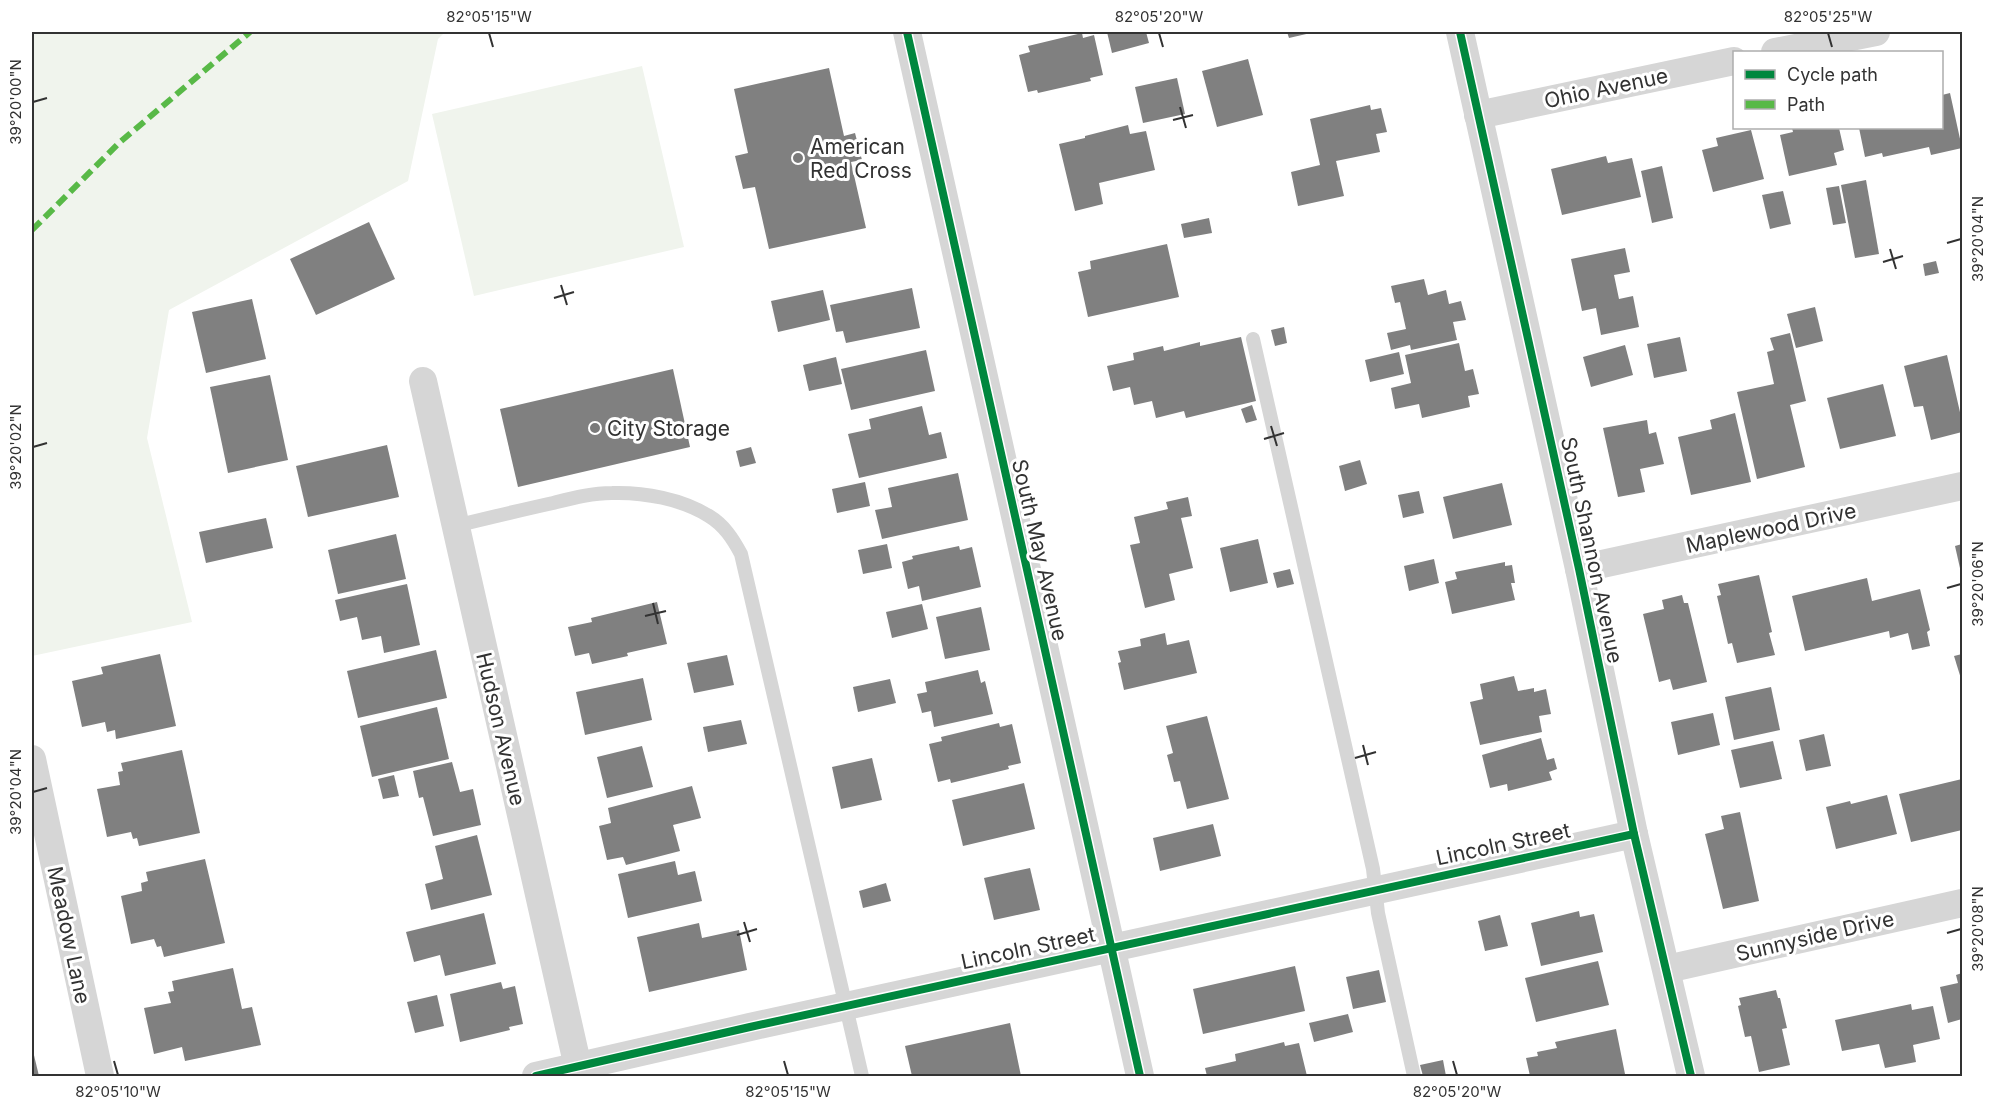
<svg xmlns="http://www.w3.org/2000/svg" width="1994" height="1108" viewBox="0 0 1994 1108" font-family="Inter,sans-serif">
<rect width="100%" height="100%" fill="#fff"/>
<g fill="#f0f4ed">
<polygon points="32,32 445,32 438,39 408,181 169,310 147,438 192,622 32,656"/>
<polygon points="642,66 684,247 474,296 432,114"/>
</g>
<g fill="#808080">
<polygon points="1107,32 1146,32 1149,43 1112,53"/>
<polygon points="1287,32 1315,32 1289,38"/>
<polygon points="1082,33 1083,38 1094,35 1103,75 1090,78 1091,81 1038,93 1037,90 1028,92 1019,55 1030,52 1028,46"/>
<polygon points="1248,59 1263,115 1217,127 1202,71"/>
<polygon points="829,68 844,136 855,133 862,160 851,162 866,228 769,249 755,187 743,189 735,156 748,153 734,89"/>
<polygon points="1177,78 1185,114 1143,123 1135,87"/>
<polygon points="1950,93 1962,148 1931,155 1929,147 1883,157 1882,153 1865,157 1859,128 1942,128 1942,95"/>
<polygon points="1370,105 1371,110 1381,108 1387,132 1376,134 1380,152 1336,161 1344,196 1298,206 1291,172 1320,165 1310,119"/>
<polygon points="1128,125 1130,134 1146,131 1155,170 1099,183 1103,204 1075,211 1059,144 1085,138 1085,136"/>
<polygon points="1792,128 1839,128 1844,150 1834,153 1837,165 1789,176 1780,135 1793,132"/>
<polygon points="1751,130 1764,179 1713,192 1702,150 1718,146 1716,138"/>
<polygon points="1606,156 1608,163 1632,158 1641,197 1562,215 1551,169"/>
<polygon points="1662,166 1673,218 1652,223 1641,171"/>
<polygon points="1866,180 1879,254 1855,258 1841,185"/>
<polygon points="1839,186 1846,223 1833,225 1826,188"/>
<polygon points="1783,191 1791,224 1770,229 1762,195"/>
<polygon points="1209,218 1212,233 1184,238 1181,224"/>
<polygon points="369,222 395,279 316,315 290,259"/>
<polygon points="1167,244 1179,297 1088,317 1078,272 1091,269 1090,261"/>
<polygon points="1625,248 1630,272 1614,275 1619,299 1633,296 1639,327 1601,335 1596,308 1582,311 1571,259"/>
<polygon points="1936,261 1939,273 1925,276 1923,264"/>
<polygon points="1424,279 1428,295 1446,290 1449,304 1461,301 1466,320 1453,322 1457,340 1411,350 1410,345 1391,350 1387,333 1406,329 1400,302 1395,303 1391,286"/>
<polygon points="912,288 920,328 846,343 843,331 836,332 830,305"/>
<polygon points="823,290 830,320 778,332 771,301"/>
<polygon points="252,299 266,359 206,373 192,312"/>
<polygon points="1815,307 1823,341 1796,348 1787,314"/>
<polygon points="1284,327 1287,343 1275,346 1271,330"/>
<polygon points="1790,333 1806,401 1790,405 1805,467 1757,479 1737,392 1774,384 1767,352 1774,350 1770,338"/>
<polygon points="1241,337 1256,401 1186,418 1184,411 1156,418 1152,401 1134,405 1130,387 1113,391 1107,366 1134,360 1133,353 1163,346 1164,351 1200,342 1200,346"/>
<polygon points="1680,337 1687,371 1654,378 1647,344"/>
<polygon points="1459,343 1465,371 1473,369 1479,394 1468,396 1470,407 1422,418 1419,404 1395,409 1391,388 1411,383 1405,355"/>
<polygon points="1625,345 1633,375 1591,387 1583,357"/>
<polygon points="926,350 935,391 851,410 841,369"/>
<polygon points="1399,352 1404,374 1370,382 1365,360"/>
<polygon points="1947,355 1962,421 1962,432 1931,440 1923,406 1914,407 1904,366"/>
<polygon points="836,357 842,384 809,391 803,365"/>
<polygon points="673,369 690,447 518,487 500,409"/>
<polygon points="270,375 288,460 228,473 210,387"/>
<polygon points="1883,384 1896,436 1840,449 1827,398"/>
<polygon points="1252,405 1257,420 1246,423 1241,409"/>
<polygon points="922,406 929,435 941,432 947,458 859,478 848,434 871,429 869,419"/>
<polygon points="1735,413 1751,482 1691,495 1678,437 1712,429 1710,420"/>
<polygon points="1647,420 1649,434 1656,432 1664,464 1640,469 1645,492 1618,497 1603,428"/>
<polygon points="387,445 399,497 308,517 296,466"/>
<polygon points="751,447 756,463 740,467 736,451"/>
<polygon points="1360,460 1367,484 1345,491 1339,466"/>
<polygon points="958,473 968,520 882,539 875,510 892,507 888,488"/>
<polygon points="865,482 870,506 837,513 832,489"/>
<polygon points="1502,483 1512,525 1453,539 1443,497"/>
<polygon points="1419,491 1424,513 1403,518 1398,495"/>
<polygon points="1188,497 1192,516 1181,518 1193,568 1169,574 1175,600 1145,608 1130,545 1140,543 1134,517 1168,509 1166,502"/>
<polygon points="266,518 273,548 206,563 199,532"/>
<polygon points="396,534 406,579 338,594 328,550"/>
<polygon points="1258,539 1268,583 1230,592 1220,548"/>
<polygon points="887,544 892,568 863,574 858,550"/>
<polygon points="1962,544 1962,577 1955,546"/>
<polygon points="959,546 960,550 972,547 981,587 922,601 919,586 908,589 902,562 913,559 912,556"/>
<polygon points="1434,559 1439,583 1409,591 1404,566"/>
<polygon points="1505,562 1505,566 1512,565 1515,583 1511,583 1515,600 1452,614 1445,582 1457,579 1455,572"/>
<polygon points="1290,569 1294,584 1277,588 1273,573"/>
<polygon points="1759,575 1772,632 1769,633 1775,655 1737,663 1732,643 1728,644 1717,596 1721,595 1718,584"/>
<polygon points="1867,578 1872,601 1920,589 1930,630 1927,632 1930,646 1912,650 1908,633 1890,638 1889,631 1805,651 1792,596"/>
<polygon points="407,584 420,645 384,653 381,636 362,640 357,617 340,621 335,600"/>
<polygon points="1682,595 1684,603 1688,603 1707,682 1673,690 1670,679 1659,682 1643,614 1664,609 1662,600"/>
<polygon points="657,602 667,644 627,653 628,656 592,664 589,653 575,656 568,627 592,622 591,618"/>
<polygon points="922,604 928,629 892,638 886,612"/>
<polygon points="981,607 990,650 945,659 936,617"/>
<polygon points="1165,633 1167,645 1189,640 1197,673 1124,690 1118,663 1121,662 1118,651 1141,646 1140,639"/>
<polygon points="436,650 447,698 358,718 347,671"/>
<polygon points="160,654 176,726 116,739 115,730 107,732 105,722 82,727 72,681 103,674 101,667"/>
<polygon points="1962,654 1962,682 1954,656"/>
<polygon points="727,655 734,685 694,693 687,663"/>
<polygon points="978,670 981,683 985,681 993,714 934,727 931,711 922,713 917,694 927,692 925,682"/>
<polygon points="1514,676 1518,691 1534,688 1534,692 1546,689 1551,714 1539,716 1542,732 1480,745 1470,702 1483,699 1480,684"/>
<polygon points="643,678 652,720 585,735 576,692"/>
<polygon points="890,679 896,703 858,712 853,687"/>
<polygon points="1771,687 1780,730 1734,740 1725,697"/>
<polygon points="437,707 449,759 372,777 360,726"/>
<polygon points="1713,713 1720,745 1678,755 1671,722"/>
<polygon points="1207,716 1229,799 1187,809 1180,781 1174,782 1167,755 1173,753 1166,726"/>
<polygon points="741,720 747,744 708,752 703,727"/>
<polygon points="999,723 1000,727 1012,724 1021,763 1008,766 1009,769 951,783 950,779 938,782 929,744 942,741 941,737"/>
<polygon points="1824,734 1831,766 1806,771 1799,740"/>
<polygon points="1541,738 1547,760 1554,758 1557,769 1549,772 1552,780 1508,791 1507,784 1490,788 1482,755"/>
<polygon points="1773,741 1782,779 1740,788 1731,750"/>
<polygon points="642,746 653,787 607,798 597,757"/>
<polygon points="182,750 200,833 139,846 137,838 133,839 131,832 107,837 97,789 120,785 118,772 123,771 121,763"/>
<polygon points="872,758 882,800 841,809 832,767"/>
<polygon points="452,762 460,792 473,789 481,825 433,836 423,797 419,798 413,771"/>
<polygon points="394,775 399,796 383,799 378,779"/>
<polygon points="1962,779 1962,830 1911,842 1899,794"/>
<polygon points="1024,783 1035,829 963,846 952,800"/>
<polygon points="692,786 701,818 673,825 680,851 626,865 623,857 607,860 599,826 611,823 608,808"/>
<polygon points="1887,795 1897,834 1836,849 1826,807 1850,801 1851,804"/>
<polygon points="1740,812 1759,901 1723,909 1705,834 1724,829 1721,816"/>
<polygon points="1213,824 1221,856 1160,871 1153,838"/>
<polygon points="477,835 492,895 431,910 425,884 443,879 435,846"/>
<polygon points="205,859 225,943 164,957 161,946 157,947 154,939 131,944 121,896 142,891 141,883 148,881 146,872"/>
<polygon points="675,861 678,875 695,871 702,901 628,918 618,874"/>
<polygon points="1030,868 1040,910 994,920 984,878"/>
<polygon points="886,883 891,901 863,908 859,891"/>
<polygon points="1579,911 1580,917 1594,914 1603,952 1541,966 1531,923"/>
<polygon points="484,913 496,964 445,976 440,955 414,962 406,932"/>
<polygon points="1500,915 1508,946 1485,951 1478,921"/>
<polygon points="699,923 702,938 739,930 747,970 649,992 637,937"/>
<polygon points="1598,961 1609,1005 1536,1022 1525,978"/>
<polygon points="1295,966 1305,1011 1203,1034 1193,989"/>
<polygon points="233,968 242,1009 252,1007 261,1045 185,1061 182,1047 154,1054 144,1008 171,1003 168,992 174,991 172,981"/>
<polygon points="1379,970 1386,1002 1353,1009 1346,977"/>
<polygon points="1962,973 1962,1019 1948,1023 1940,987 1958,983 1956,975"/>
<polygon points="501,982 503,989 515,986 523,1024 509,1027 510,1030 460,1042 450,994"/>
<polygon points="1776,990 1778,998 1780,998 1787,1028 1782,1029 1790,1065 1759,1072 1751,1036 1745,1037 1738,1006 1741,1005 1739,998"/>
<polygon points="437,995 444,1026 415,1033 407,1002"/>
<polygon points="1911,1004 1912,1010 1933,1006 1940,1039 1913,1045 1916,1062 1885,1068 1879,1044 1842,1051 1835,1020"/>
<polygon points="1348,1014 1353,1032 1314,1042 1309,1023"/>
<polygon points="1010,1023 1021,1076 912,1076 905,1046"/>
<polygon points="1616,1029 1625,1074 1616,1076 1530,1076 1526,1058 1538,1056 1537,1052 1557,1048 1555,1042"/>
<polygon points="1284,1042 1285,1046 1299,1043 1307,1076 1207,1076 1205,1068 1236,1061 1235,1054"/>
<polygon points="32,1047 39,1076 32,1076"/>
<polygon points="1443,1060 1446,1076 1423,1076 1420,1065"/>
</g>
<g fill="none" stroke-linecap="round" stroke-linejoin="round">
<g stroke="#d6d6d6" stroke-width="14">
<polyline points="1253,339 1373,869 1378,913 1414,1076"/>
<path d="M455,526c33,-8 66,-16 98,-23 20,-5 39,-10 59,-10 32,-1 70,6 97,23 15,9 24,23 32,38l121,522"/>
</g>
<g stroke="#d6d6d6" stroke-width="28">
<polyline points="907,32 1140,1076"/>
<polyline points="1460,32 1579,569 1634,834 1691,1076"/>
<polyline points="1775,52 1876,32"/>
<polyline points="1478,115 1734,61"/>
<polyline points="423,381 580,1076"/>
<polyline points="1579,569 1962,486"/>
<polyline points="32,759 100,1076"/>
<polyline points="1667,969 1962,903"/>
<polyline points="536,1076 750,1027 1634,834"/>
</g>
<polyline stroke="#58b947" stroke-width="6" stroke-dasharray="12 6" stroke-linecap="butt" points="32,230 119,143 250,32"/>
<g stroke="#fff" stroke-width="11">
<g id="cycleway">
<polyline points="907,32 1140,1076"/>
<polyline points="1460,32 1579,569 1634,834 1691,1076"/>
<polyline points="536,1076 750,1027 1634,834"/>
</g>
</g>
<use href="#cycleway" stroke="#00873e" stroke-width="8"/>
</g>
<path fill="none" stroke="#323232" stroke-width="2" d="M489,33l4,14M1159,33l4,14M1828,33l4,14M33,102l14,-4M1180,107l6,21M1173,120l20,-5M1947,243l14,-4M1890,249l6,20M1883,262l20,-6M561,285l6,20M554,298l20,-6M1271,426l6,20M1264,439l20,-6M33,447l14,-4M1947,588l14,-4M653,603l5,21M645,616l21,-5M1363,745l5,20M1355,758l21,-6M33,792l14,-4M744,922l6,20M1947,933l14,-4M737,935l20,-6M114,1061l4,14M784,1061l4,14M1453,1061l4,14"/>
<g fill="#7a7a7a" stroke="#fff" stroke-width="2">
<circle cx="798" cy="158" r="6"/>
<circle cx="595" cy="428" r="6"/>
</g>
<g text-anchor="middle" dominant-baseline="central" stroke-width="6" stroke-linejoin="round" paint-order="stroke">
<g font-size="21" fill="#323232" stroke="#fff">
<text transform="translate(1606 88) rotate(-12)">Ohio Avenue</text>
<text transform="translate(1771 528) rotate(-12)">Maplewood Drive</text>
<text transform="translate(1040 550) rotate(77)">South May Avenue</text>
<text transform="translate(1592 550) rotate(78)">South Shannon Avenue</text>
<text transform="translate(501 729) rotate(77)">Hudson Avenue</text>
<text transform="translate(1503 844) rotate(-12)">Lincoln Street</text>
<text transform="translate(69 935) rotate(78)">Meadow Lane</text>
<text transform="translate(1815 936) rotate(-13)">Sunnyside Drive</text>
<text transform="translate(1028 948) rotate(-12)">Lincoln Street</text>
</g>
<g font-size="21" fill="#323232" stroke="#fff" text-anchor="start">
<text x="810" y="146">American<tspan x="810" dy="24">Red Cross</tspan></text>
<text x="607" y="428">City Storage</text>
</g>
</g>
<rect width="1994" height="1108" fill="none" stroke="#ffffff" stroke-width="66"/>
<rect x="1733" y="51" width="210" height="78" fill="#ffffff" stroke="#adadad" stroke-width="1.5"/>
<rect x="1745" y="70" width="30" height="9" fill="#00873e" stroke="#adadad" stroke-width="1.5"/>
<text x="1787" y="81" font-size="18" fill="#323232">Cycle path</text>
<rect x="1745" y="100" width="30" height="9" fill="#58b947" stroke="#adadad" stroke-width="1.5"/>
<text x="1787" y="111" font-size="18" fill="#323232">Path</text>
<rect x="33" y="33" width="1928" height="1042" fill="none" stroke="#323232" stroke-width="2"/>
<g font-size="15" text-anchor="middle" fill="#323232">
<text x="489" y="22">82°05'15"W</text>
<text x="1159" y="22">82°05'20"W</text>
<text x="1828" y="22">82°05'25"W</text>
<text transform="translate(16 102) rotate(-90)" y="5">39°20'00"N</text>
<text transform="translate(1978 239) rotate(-90)" y="5">39°20'04"N</text>
<text transform="translate(16 447) rotate(-90)" y="5">39°20'02"N</text>
<text transform="translate(1978 584) rotate(-90)" y="5">39°20'06"N</text>
<text transform="translate(16 792) rotate(-90)" y="5">39°20'04"N</text>
<text transform="translate(1978 929) rotate(-90)" y="5">39°20'08"N</text>
<text x="118" y="1097">82°05'10"W</text>
<text x="788" y="1097">82°05'15"W</text>
<text x="1457" y="1097">82°05'20"W</text>
</g>
</svg>
